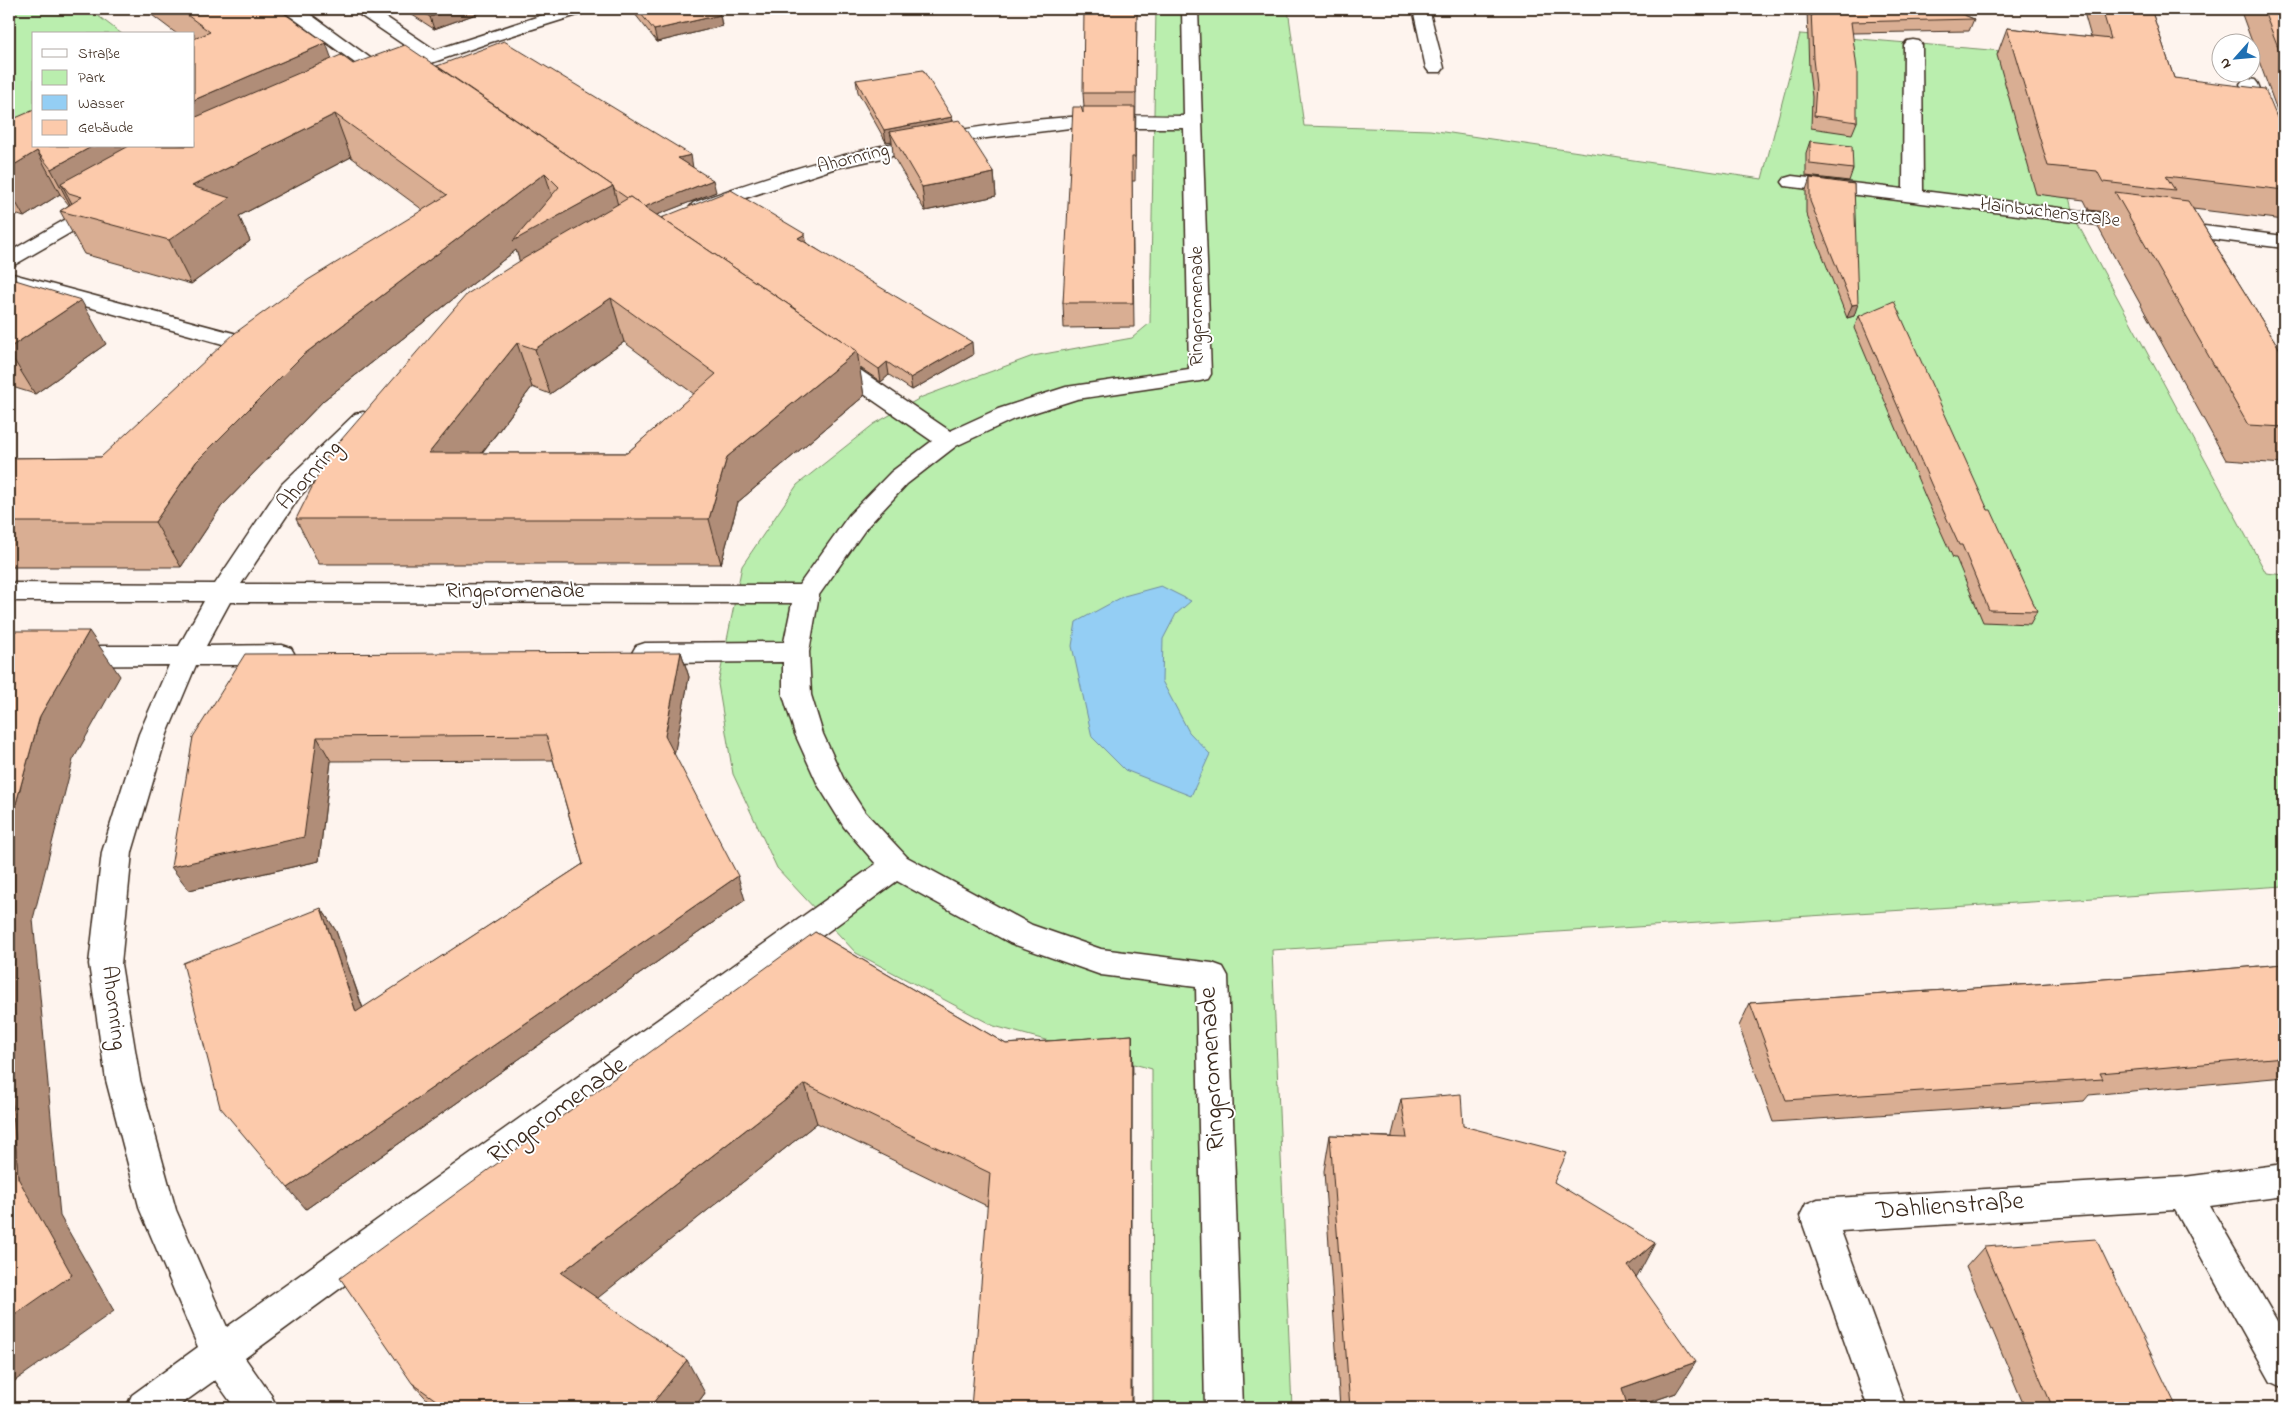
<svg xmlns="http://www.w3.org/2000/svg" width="2293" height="1417" viewBox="0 0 2293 1417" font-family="'Indie Flower',sans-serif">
<rect width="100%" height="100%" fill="#fef4ee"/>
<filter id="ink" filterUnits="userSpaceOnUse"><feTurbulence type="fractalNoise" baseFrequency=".02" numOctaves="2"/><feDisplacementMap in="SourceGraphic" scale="10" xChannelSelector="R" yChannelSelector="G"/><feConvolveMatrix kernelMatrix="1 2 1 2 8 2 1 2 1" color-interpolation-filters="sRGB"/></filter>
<g filter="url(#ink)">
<g fill="#baeeae" stroke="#7a8c66">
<polygon points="9,9 89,9 122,34 34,34 34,141 9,144"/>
<polygon points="1156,9 1288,9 1304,126 1430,130 1762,179 1800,34 2038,54 2075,219 2266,573 2284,575 2284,886 1272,950 1292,1408 1153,1408 1152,1069 994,1026 856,953 777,868 733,774 718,684 742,566 797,485 874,424 922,397 1033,356 1132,338 1150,323"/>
</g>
<polygon fill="#94cef4" stroke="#708c9e" points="1161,586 1191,601 1176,614 1163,639 1162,681 1189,732 1210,754 1191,796 1125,770 1092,737 1072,646 1076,622 1124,596"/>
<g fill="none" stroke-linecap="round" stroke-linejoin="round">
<g stroke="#3b2a1e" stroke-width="3">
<g id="minor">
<polygon points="284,9 303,9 384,68 419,55 357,13 355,9 374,9 435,50 561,9 586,9 584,13 491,42 383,80 377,79 286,13"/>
<path d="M1182,9h16l13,365 -3,5 -8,2 -123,18 -63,20 -58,27 -49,38 -40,43 -48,68 -10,57 2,43 12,39 21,46 20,31 43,46 125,68 69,24 111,14 11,4 5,9 15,432h-38l-9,-421 -95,-12 -91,-32 -113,-62 -652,477 26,37 6,13h-42l-20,-28 -39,28h-50l6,-13 66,-48 -58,-137 -34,-130 -17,-116 13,-112 37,-118 30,-69 -160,1v-20h170l25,-45h-195v-18l206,1 67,-100 73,-70 8,-2 8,2 4,5 -4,5 -71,72 -59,88 558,1 50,-70 42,-43 41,-31 -110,-76 -3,-5 3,-5 8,-2 8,2 112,76 48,-22 68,-22 123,-18 -5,-241h-114l-108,13 -126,27 -136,45 -7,-2 -3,-4 3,-4c121,-45 248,-77 377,-86 38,-3 76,-1 114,-1zM230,602l562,1 -8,39 -139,1 -9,3 -4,7 4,7 9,3 138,-1v33l12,39 23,51 26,42 32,37 -649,463 -51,-117 -36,-130 -19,-116 11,-112 35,-118 29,-69h86l9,-3 4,-7 -4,-7 -9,-3 -76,1z"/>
<polygon points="1413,9 1429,9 1444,68 1441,72 1429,72 1426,68"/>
<polygon points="1913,40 1919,41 1922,45 1923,191 2284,236 2284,248 1785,186 1782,182 1785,178 1792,176 1903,189 1904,45 1907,41"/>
<polygon points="2249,79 2255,80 2258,84 2284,147 2284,176 2277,174 2274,170 2240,84 2243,80"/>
<polygon points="101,201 108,203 111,207 108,211 16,264 9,266 9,252 94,203"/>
<polygon points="9,273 267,342 270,347 267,352 259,354 9,285"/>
<polygon points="2284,1164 2284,1196 2210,1206 2284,1333 2284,1388 2271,1382 2175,1210 1841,1231 1906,1408 1868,1408 1800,1216 1806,1204 1818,1199 2184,1177"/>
</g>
</g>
<use href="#minor" fill="#fff" fill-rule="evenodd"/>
</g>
<g fill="#d9ae93" stroke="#3b2a1e" fill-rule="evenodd">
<path d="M144,9h134l53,50 22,5 84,2 256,101 23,25 -60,23 5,3 145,24 167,113 -61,35 -23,-15 -8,7 -22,-15 5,29 -126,106 -17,62h-402l-23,-45 224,-258 -4,-11 -192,150 -103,107 -40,60h-172v-109l92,-1 322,-247 -72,-53 -112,59 11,25 -59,43 -107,-30 -24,-43 9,-6 -9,-11 -36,23 -15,-5v-92l185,26v-112h-17zM624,342l70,52 -67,59h-145l50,-66 18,7z"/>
<polygon points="403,9 490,9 434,29"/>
<polygon points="631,9 715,9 720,15 722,26 657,42"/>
<polygon points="1137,9 1135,181 1132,181 1134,327 1064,328 1063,303 1084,107 1083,93"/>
<polygon points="1807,9 1949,9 1974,19 1969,31 1852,33 1857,122 1852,134 1811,128 1812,97 1809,71"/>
<polygon points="2083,9 2151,9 2174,78 2277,115 2278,113 2240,9 2284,9 2284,220 2193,209 2284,356 2284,464 2226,460 2098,227 2106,212 2089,210 2084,200 2036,194 1997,55 2007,28 2091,37"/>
<polygon points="856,80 952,117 953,121 994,173 996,196 925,211 893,156 892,141 886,142 858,92"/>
<polygon points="1810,141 1853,169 1849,181 1806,176 1806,153"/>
<polygon points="1810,178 1854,184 1854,316 1847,318 1806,213 1806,190"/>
<polygon points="9,278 106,344 35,394 9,386"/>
<polygon points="1859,316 1988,510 2037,611 2030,624 1983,622 1956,558 1953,558 1925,496 1854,328"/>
<polygon points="681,652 689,677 674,754 745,900 306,1209 321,908 336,931 363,1008 583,864 553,760 331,761 319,861 189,890 193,737"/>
<polygon points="815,932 1006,1044 1132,1035 1133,1075 987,1206 817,1123 597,1298 705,1393 694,1408 435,1408 412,1383"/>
<polygon points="2284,964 2284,1077 2089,1095 2084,1101 1773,1122 1739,1026 1750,1003 2080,981"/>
<polygon points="1401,1099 1463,1126 1555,1183 1636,1277 1676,1393 1632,1408 1340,1408 1324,1171 1330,1135 1392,1137 1392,1135"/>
<polygon points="1984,1247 2177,1408 2025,1408 1966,1267"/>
</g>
<g fill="#b08d78" stroke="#3b2a1e">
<polygon points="454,9 490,9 434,29 430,17"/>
<polygon points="720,15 722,26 657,42 654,30"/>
<polygon points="326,43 341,85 82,197 61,183 76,211 74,212 51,169 93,146 194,146 194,100"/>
<polygon points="335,114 351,157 239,216 250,241 191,284 169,240 192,186"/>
<polygon points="952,117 953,129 890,132 892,141 886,142 884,130"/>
<polygon points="37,151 60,194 24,217 9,190 9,168"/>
<polygon points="691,155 693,168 678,158"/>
<polygon points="545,173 558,216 613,186 624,229 527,285 516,250 324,400 221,507 181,567 155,522 196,462 303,355"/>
<polygon points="994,173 996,196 925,211 922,187"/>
<polygon points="713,180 716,192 644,220 641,208"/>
<polygon points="805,234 807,247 798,238"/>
<polygon points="611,298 624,342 550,394 535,349"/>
<polygon points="81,300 106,344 35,394 9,352 9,348"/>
<polygon points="1858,304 1854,316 1847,318 1852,305"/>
<polygon points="972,342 973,355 912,390 910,378"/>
<polygon points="517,343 532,387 447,498 429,453"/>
<polygon points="857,351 864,396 738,502 721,564 709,519 727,457"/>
<polygon points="887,362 889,375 881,382 879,369"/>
<polygon points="89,631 120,676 73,760 33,919 60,1216 114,1311 9,1385 9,1319 18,1178 9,1056 9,829 40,716"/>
<polygon points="681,652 689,677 673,761 665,736"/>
<polygon points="317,737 331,761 319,861 189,890 171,867"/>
<polygon points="738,876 745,900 306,1209 288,1188"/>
<polygon points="321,908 336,931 372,1035 356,1012"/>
<polygon points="1132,1035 1132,1408 1131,1408"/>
<polygon points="805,1084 817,1123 584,1309 561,1273"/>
<polygon points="1655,1243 1637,1277 1611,1299 1628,1266"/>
<polygon points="687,1360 705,1393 694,1408 649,1408"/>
<polygon points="1696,1362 1676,1393 1632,1408 1610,1408 1622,1388"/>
</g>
<g fill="#fccaab" stroke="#3b2a1e" fill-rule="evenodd">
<polygon points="179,9 278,9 326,43 194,100 194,39 210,32"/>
<polygon points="417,9 454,9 430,17"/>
<polygon points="637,9 715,9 720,15 654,30"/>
<polygon points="1084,9 1137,9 1136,93 1083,93"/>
<polygon points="1811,9 1949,9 1974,19 1851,22 1857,69 1857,122 1814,116 1816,85 1813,59"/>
<polygon points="2102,9 2151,9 2174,78 2265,89 2284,134 2284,190 2166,176 2175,190 2103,182 2097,171 2048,166 2007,28 2111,39"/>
<polygon points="2263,9 2284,9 2284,62"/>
<polygon points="504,41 691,155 678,158 713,180 644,207 630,197 627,198 614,189 613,186 437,66"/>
<polygon points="405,45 613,186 513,241 559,187 545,173 303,355 196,462 155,522 9,522 9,458 101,457 235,333 308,280 447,195 335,114 192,186 230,198 169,240 60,211 82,197 69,193 61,183 129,146 194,146 194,118 341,55 353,64"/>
<polygon points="923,70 952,117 884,130 856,80"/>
<polygon points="1073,107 1081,107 1083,113 1083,107 1135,107 1135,157 1132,157 1133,303 1063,303"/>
<polygon points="34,110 34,146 93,146 51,169 37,151 9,168 9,120 11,120"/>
<polygon points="960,120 994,173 922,187 890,132"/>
<polygon points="1810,141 1852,146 1853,169 1810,164"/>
<polygon points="1810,178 1854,184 1858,304 1852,305 1810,201"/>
<polygon points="731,190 805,234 798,238 972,342 910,378 887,362 879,369 857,354 857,351 661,218"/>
<polygon points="2115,192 2188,201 2284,356 2284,427 2248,425"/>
<path d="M630,197l227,154 -130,106 -18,62h-413l32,-64 139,-161 56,-35zM611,298l105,76 -89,79h-198l88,-110 18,6z"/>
<polygon points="9,278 81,300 9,348"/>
<polygon points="1894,301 1988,510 1991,510 2037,611 1989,610 1962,545 1959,545 1931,484 1859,316"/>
<polygon points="9,631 89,631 40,716 9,829"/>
<polygon points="681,652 665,736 738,876 288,1188 220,1107 183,963 321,908 356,1012 583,864 546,735 317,737 304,837 171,867 193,737 245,654"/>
<polygon points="815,932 1006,1044 1132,1035 1131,1408 971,1408 990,1173 805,1084 561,1273 687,1360 649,1408 447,1408 412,1383 340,1278"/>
<polygon points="2284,964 2284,1057 2100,1073 2103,1079 1786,1100 1750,1003 2080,981"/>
<polygon points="9,1056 18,1178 72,1275 9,1319"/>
<polygon points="1461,1094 1463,1126 1567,1153 1554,1182 1655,1243 1628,1266 1696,1362 1622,1388 1628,1408 1350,1408 1330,1135 1407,1138 1401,1099"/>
<polygon points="2096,1239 2177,1408 2053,1408 1984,1247"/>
</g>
</g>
<g text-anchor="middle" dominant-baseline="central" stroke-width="4" stroke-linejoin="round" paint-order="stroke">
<g font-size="19" fill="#3b2a1e" stroke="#fff">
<text transform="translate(853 159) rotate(-14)">Ahornring</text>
<text transform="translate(2050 213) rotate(7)">Hainbuchenstraße</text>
<text transform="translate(1197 306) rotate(-90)">Ringpromenade</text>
</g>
<g font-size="22" fill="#3b2a1e" stroke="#fff">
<text transform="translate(310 476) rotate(-48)">Ahornring</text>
<text x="515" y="592">Ringpromenade</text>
<text transform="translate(113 1008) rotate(83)">Ahornring</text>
</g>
<g font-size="26" fill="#3b2a1e" stroke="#fff">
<text transform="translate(1213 1069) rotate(-93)">Ringpromenade</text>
<text transform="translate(558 1111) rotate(-36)">Ringpromenade</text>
<text transform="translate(1950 1207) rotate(-4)">Dahlienstraße</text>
</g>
</g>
<rect width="2293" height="1417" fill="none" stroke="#fff" stroke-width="30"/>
<rect x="15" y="15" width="2263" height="1387" fill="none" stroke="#3b2a1e" stroke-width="2" filter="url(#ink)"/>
<rect x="32" y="32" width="162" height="115" fill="#ffffff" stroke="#b1aaa5"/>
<rect x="42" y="49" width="25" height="8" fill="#ffffff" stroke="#b1aaa5"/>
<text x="78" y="58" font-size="15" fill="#3b2a1e">Straße</text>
<rect x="42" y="70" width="25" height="15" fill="#baeeae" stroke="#b1aaa5"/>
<text x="78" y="82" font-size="15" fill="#3b2a1e">Park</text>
<rect x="42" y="95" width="25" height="15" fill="#94cef4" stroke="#b1aaa5"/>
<text x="78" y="108" font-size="15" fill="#3b2a1e">Wasser</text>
<rect x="42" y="120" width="25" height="15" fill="#fccaab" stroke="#b1aaa5"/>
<text x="78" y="132" font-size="15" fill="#3b2a1e">Gebäude</text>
<g transform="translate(2236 58) rotate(243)"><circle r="24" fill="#ffffff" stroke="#b1aaa5"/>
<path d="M0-4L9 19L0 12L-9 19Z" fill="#1f6fb2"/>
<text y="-8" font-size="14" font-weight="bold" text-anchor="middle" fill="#3b2a1e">N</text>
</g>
</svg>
